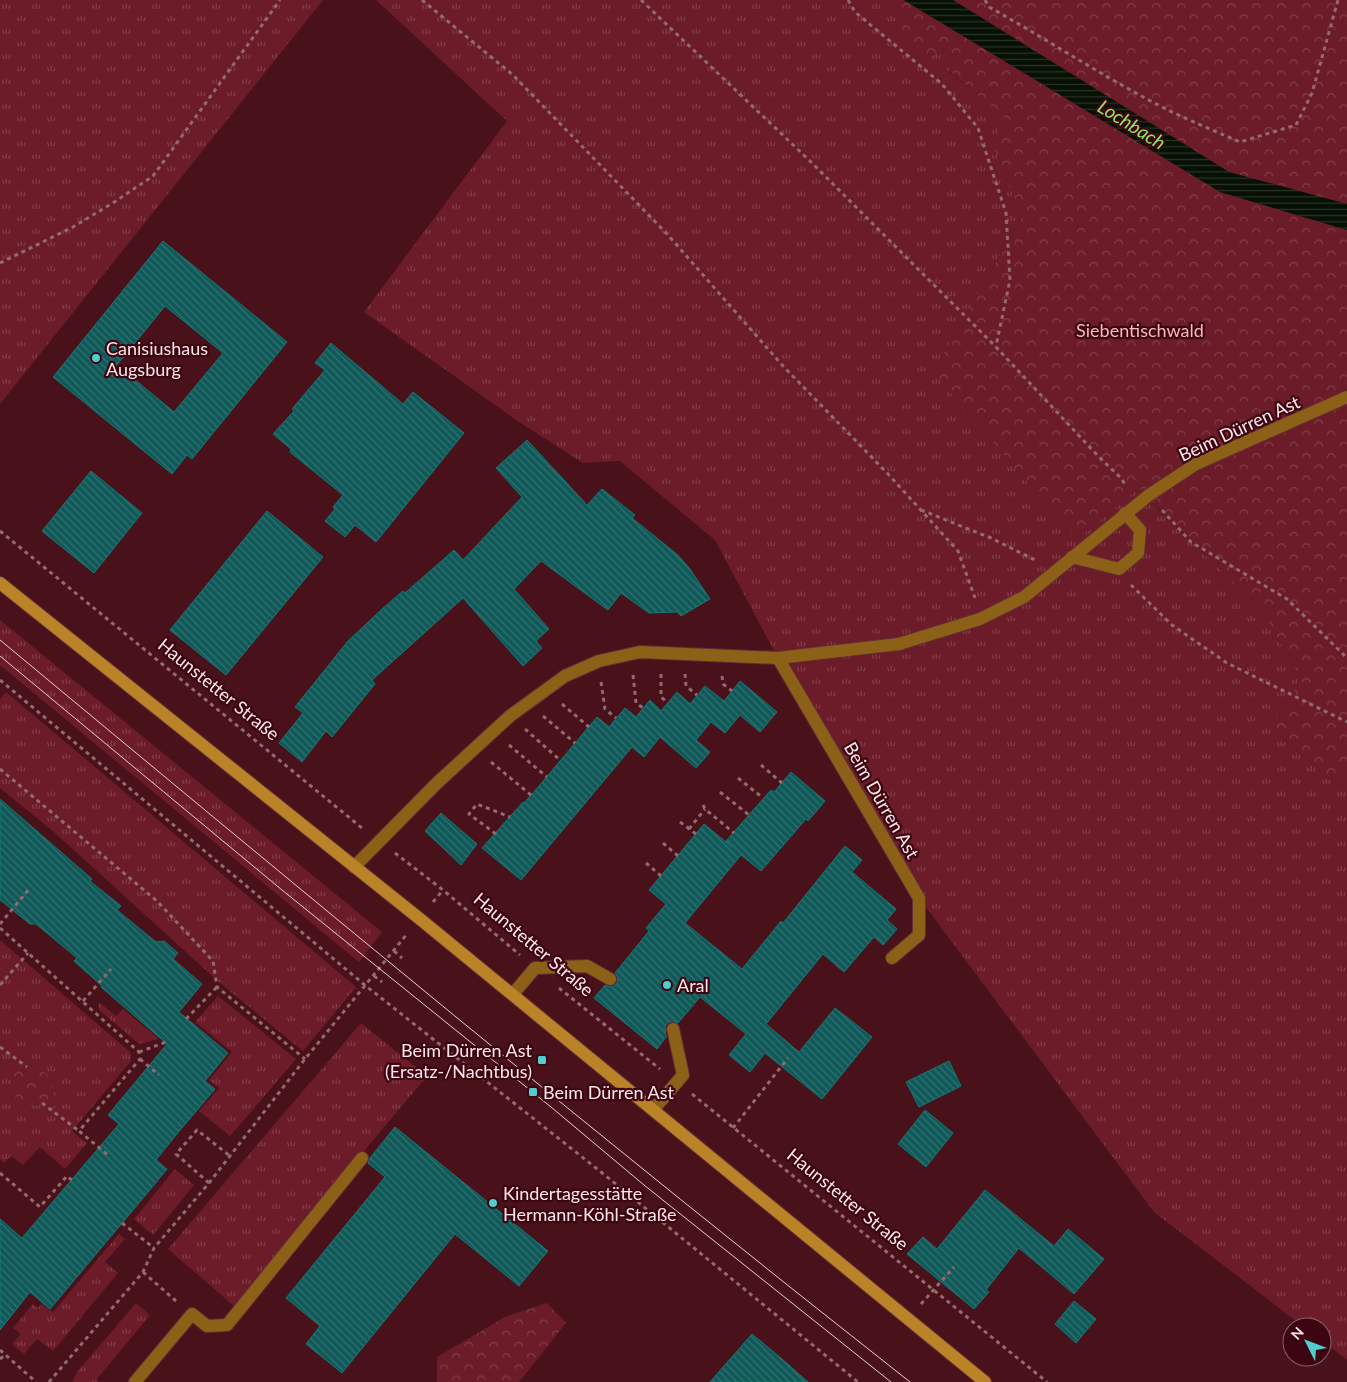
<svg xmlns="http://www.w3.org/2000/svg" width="1347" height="1382" viewBox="0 0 1347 1382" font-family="Lato,sans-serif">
<defs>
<pattern id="grass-tufts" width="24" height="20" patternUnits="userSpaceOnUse" patternTransform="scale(1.25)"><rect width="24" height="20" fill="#6c1c29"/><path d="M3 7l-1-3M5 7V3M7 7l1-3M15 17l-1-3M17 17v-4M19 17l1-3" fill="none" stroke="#823d48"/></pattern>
<pattern id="forest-crowns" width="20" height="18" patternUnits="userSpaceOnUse" patternTransform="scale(1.25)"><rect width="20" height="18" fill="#6c1c29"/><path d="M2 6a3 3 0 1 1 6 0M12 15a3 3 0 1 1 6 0" fill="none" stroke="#823d48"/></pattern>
<pattern id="water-rules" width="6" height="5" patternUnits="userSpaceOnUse" patternTransform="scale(1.25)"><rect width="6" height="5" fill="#061003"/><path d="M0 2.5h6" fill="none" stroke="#2b3328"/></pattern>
<pattern id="building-back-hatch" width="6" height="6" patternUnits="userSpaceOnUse" patternTransform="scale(1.25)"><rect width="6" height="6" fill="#0f5959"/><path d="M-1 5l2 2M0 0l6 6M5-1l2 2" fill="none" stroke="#337171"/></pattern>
</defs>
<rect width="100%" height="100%" fill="#49111a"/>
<g fill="url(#grass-tufts)">
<polygon points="0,0 323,0 0,404"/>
<polygon points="376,0 904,0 905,1 894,26 951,53 949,72 1006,118 993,145 1022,217 933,372 1076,539 1138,489 1260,608 1301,678 1272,729 1335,784 1347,777 1347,1360 1322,1340 1322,1327 1304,1327 1154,1212 919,898 778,658 715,540 620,461 583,463 519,422 364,312 507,121"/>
<polygon points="0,620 382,932 359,962 0,665"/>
<polygon points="6,692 356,987 303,1051 220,983 54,832 0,788 0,699"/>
<polygon points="0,940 130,1052 131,1061 72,1131 87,1143 65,1169 40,1147 23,1165 11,1156 4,1163 0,1159"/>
<polygon points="218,996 296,1059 230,1136 199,1111 219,1088 209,1080 232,1052 195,1022"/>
<polygon points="99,1002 116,1016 123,1009 159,1039 139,1044 99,1010"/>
<polygon points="361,1023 427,1076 234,1306 168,1249"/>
<polygon points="175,1169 194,1185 153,1235 134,1219"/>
<polygon points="119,1234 125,1239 105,1262 118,1273 53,1351 37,1339 24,1354 12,1344 21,1334 13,1328 33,1304 38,1308 42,1304 53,1312"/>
<polygon points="136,1303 150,1315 96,1380 98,1382 72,1382 78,1371"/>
</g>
<g fill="url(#forest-crowns)">
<polygon points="953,0 1347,0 1347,204 1229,172"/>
<polygon points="905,1 1220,192 1347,230 1347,777 1335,784 1272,729 1301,678 1260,608 1139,489 1076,539 933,372 1022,217 993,145 1005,118 949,71 951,53 942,48 931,57 894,26"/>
<path d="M13,1056l14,11 12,1 10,8 4,12 4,26 -14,-11c-37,14 -30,-25 -30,-47z"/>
<polygon points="547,1303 566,1323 519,1382 437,1382 437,1357 505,1317"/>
</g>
<polygon fill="url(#water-rules)" points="904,0 953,0 1229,172 1347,204 1347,230 1220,192"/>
<g fill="url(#building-back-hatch)" stroke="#127777" fill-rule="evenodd">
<path d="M163,241l124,101 -95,117 -5,-4 -15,19 -119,-97zM165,306l58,47 -49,59 -57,-47z"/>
<polygon points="331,343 403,404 413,392 464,433 376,542 355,525 345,537 325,521 335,509 333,507 343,495 290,452 291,449 273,434 294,411 292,409 325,370 315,363"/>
<polygon points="527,440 587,505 602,489 635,515 632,518 678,555 690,569 710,599 681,616 677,612 649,613 621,593 608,610 541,561 514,589 549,629 536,641 542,648 523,666 463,598 372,680 375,684 332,737 326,731 302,762 279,743 303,713 295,707 348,641 382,609 403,591 405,593 454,550 463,560 522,497 496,468"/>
<polygon points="91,471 142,513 94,573 42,531"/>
<polygon points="267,511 323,557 226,675 170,630"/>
<polygon points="740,681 777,712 760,732 740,715 725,733 711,722 696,740 686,731 710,752 696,768 660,737 644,757 632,747 521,880 482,848 523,802 524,803 539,786 597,717 609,727 625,708 636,717 650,700 661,711 677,692 690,704 705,686 724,701"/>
<polygon points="791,772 825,801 808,821 806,819 761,871 741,855 685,923 742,969 781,921 783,923 845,846 862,860 852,872 896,909 887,920 897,929 883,945 874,937 844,972 823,954 766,1024 799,1052 835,1008 872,1037 822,1099 765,1053 750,1072 729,1055 746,1034 700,997 678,1023 672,1021 667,1023 665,1027 666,1037 657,1049 594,998 605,985 611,987 617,983 618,978 615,973 649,931 646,928 666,904 649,890 704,824 732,847 726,841 771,790 774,792"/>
<polygon points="0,799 92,879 90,881 121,906 117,910 156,942 164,941 178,953 173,959 202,984 179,1012 228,1053 205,1081 215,1089 176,1135 156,1160 167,1169 154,1185 50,1309 30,1292 0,1330 0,1219 22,1238 119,1124 108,1115 167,1044 101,987 102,986 74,961 77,958 36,924 30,924 0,900"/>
<polygon points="441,813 477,844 461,865 425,831"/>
<polygon points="949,1061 961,1086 919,1107 906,1082"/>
<polygon points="925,1110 953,1133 926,1167 898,1144"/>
<polygon points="395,1127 548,1251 519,1286 455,1234 342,1373 306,1344 320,1326 286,1298 385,1177 368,1163 370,1158"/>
<polygon points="985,1190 1054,1246 1068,1229 1104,1259 1074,1294 1019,1248 986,1290 989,1292 974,1309 907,1254 923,1237 937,1249"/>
<polygon points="1074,1301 1096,1319 1076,1343 1055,1324"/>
<polygon points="752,1334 781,1358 808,1382 710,1382"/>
</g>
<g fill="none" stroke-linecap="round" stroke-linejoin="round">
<g stroke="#622f37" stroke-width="14">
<g id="service">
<polyline points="1072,557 1119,569 1138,553 1140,530 1125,513"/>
<polyline points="899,644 980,619 1024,597 1149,495 1196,464 1347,397"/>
<polyline points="513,994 535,968 587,966 610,979"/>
<polyline points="653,1110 683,1075 673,1029"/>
<polyline points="135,1382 192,1314 207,1326 227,1325 362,1158"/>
</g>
</g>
<g stroke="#622f37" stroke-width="14">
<g id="minor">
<polyline points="778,658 919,898 919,935 892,958"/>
<polyline points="354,867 437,783 510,716 565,676 599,661 640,652 778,658 899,644"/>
</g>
</g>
<g stroke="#622f37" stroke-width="14">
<polyline id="secondary" points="0,583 420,919 985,1382"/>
</g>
<g stroke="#946a6f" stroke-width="3" stroke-dasharray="4 4" stroke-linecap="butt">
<polyline points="422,0 513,75 667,234 783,366 889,475 958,551 975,598"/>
<polyline points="641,0 811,162 995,346 1099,457 1122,479 1126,487"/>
<polyline points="848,0 855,12 942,84 978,128 1006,213 1010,280 996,346"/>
<path d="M985,0l4,7c61,34 119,73 181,104 23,11 47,21 70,31l56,-17 16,-32 26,-93"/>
<polyline points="0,263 73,227 116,201 153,176 280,0"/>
<polyline points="921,510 991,538 1037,561"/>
<polyline points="1162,510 1191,542 1287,599 1347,658"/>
<polyline points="0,531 362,828"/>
<polyline points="1131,585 1172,625 1227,663 1347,722"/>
<polyline points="661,674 661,697 668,703"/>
<polyline points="685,674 686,686 697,695"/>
<polyline points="633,675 636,703 643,708"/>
<polyline points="722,676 723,684 732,691"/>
<polyline points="0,680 366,986 601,1172 858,1382"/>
<polyline points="601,682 605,709 616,718"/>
<polyline points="562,704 589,727"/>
<polyline points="543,716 575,743"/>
<polyline points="525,729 560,760"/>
<polyline points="509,745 547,777"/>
<polyline points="491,762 531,795"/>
<polyline points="761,765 782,783"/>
<polyline points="0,769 157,901 213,961 217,987 305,1059"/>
<polyline points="738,778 763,798"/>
<polyline points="720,792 749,815"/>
<polyline points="703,805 705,809 734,833"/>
<polyline points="680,822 696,834"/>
<polyline points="689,829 705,809"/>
<polyline points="496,834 469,814 477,804 510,817"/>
<polyline points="663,843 678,856"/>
<polyline points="395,853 443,890 520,955"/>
<polyline points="646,863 661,876"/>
<polyline points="433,902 443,890"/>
<polyline points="0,924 29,889"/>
<polyline points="0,928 139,1052 140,1059 79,1131 108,1155"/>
<polyline points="394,951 402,958"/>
<polyline points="374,976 382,982"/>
<polyline points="0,985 28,953"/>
<polyline points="559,988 660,1069"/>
<polyline points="83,1001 111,969"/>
<polyline points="186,1019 217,987"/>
<polyline points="0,1047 27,1067"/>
<polyline points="139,1052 166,1042"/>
<polyline points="140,1059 159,1075"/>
<polyline points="692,1094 1047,1382"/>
<polyline points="42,1103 79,1131"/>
<polyline points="733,1128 788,1058"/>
<polyline points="0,1173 40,1207 67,1176 73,1181"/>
<polyline points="209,1183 176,1154 197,1130 230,1156"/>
<polyline points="122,1223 154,1248"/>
<polyline points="143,1272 176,1301"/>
<polyline points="921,1304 954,1267"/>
<polyline points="0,1350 36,1382"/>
<polyline points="0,1359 5,1355"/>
<polyline points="49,1382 143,1272 154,1248 209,1183 305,1059 407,934"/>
</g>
<use href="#service" stroke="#8c6117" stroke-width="12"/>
<use href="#minor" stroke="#8c6117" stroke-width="12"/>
<use href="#secondary" stroke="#bb8328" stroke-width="12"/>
<g stroke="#e9ced0" stroke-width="1">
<path d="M0,640c301,250 602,500 910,742"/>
<polyline points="0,656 282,890 551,1107 644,1185 891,1382"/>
</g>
</g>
<g fill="#52cdcd" stroke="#3d0511" stroke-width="2">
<circle cx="96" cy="358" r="5"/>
<circle cx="667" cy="985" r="5"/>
<rect x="537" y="1055" width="10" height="10" rx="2.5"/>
<rect x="528" y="1087" width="10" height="10" rx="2.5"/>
<circle cx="493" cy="1203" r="5"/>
</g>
<g text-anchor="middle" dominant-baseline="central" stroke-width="4.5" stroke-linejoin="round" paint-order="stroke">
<g font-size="18" fill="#fcb9bd" stroke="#3d0511">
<text x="1140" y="330">Siebentischwald</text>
</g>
<g font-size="18" fill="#fee7e8" stroke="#3d0511" text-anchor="start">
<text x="106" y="348">Canisiushaus<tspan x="106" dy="21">Augsburg</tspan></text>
<text x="677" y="985">Aral</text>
<text x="532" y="1050" text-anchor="end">Beim Dürren Ast<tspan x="532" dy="21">(Ersatz-/Nachtbus)</tspan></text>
<text x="543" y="1092">Beim Dürren Ast</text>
<text x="503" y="1193">Kindertagesstätte<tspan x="503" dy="21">Hermann-Köhl-Straße</tspan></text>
</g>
<g font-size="18" fill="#fee7e8" stroke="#3d0511">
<text transform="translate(1239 428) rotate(-25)">Beim Dürren Ast</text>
<text transform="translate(219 689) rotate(39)">Haunstetter Straße</text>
<text transform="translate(882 800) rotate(60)">Beim Dürren Ast</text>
<text transform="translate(534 944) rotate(40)">Haunstetter Straße</text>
<text transform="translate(848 1199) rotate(39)">Haunstetter Straße</text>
</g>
<g font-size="19" font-style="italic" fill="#8fe658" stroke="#3d0511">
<text transform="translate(1132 124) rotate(32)">Lochbach</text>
</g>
</g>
<g transform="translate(1307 1342) rotate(312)"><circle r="24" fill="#3d0511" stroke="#8a5f67"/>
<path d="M0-4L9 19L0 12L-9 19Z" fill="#52cdcd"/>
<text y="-8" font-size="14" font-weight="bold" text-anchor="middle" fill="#fee7e8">N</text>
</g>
</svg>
